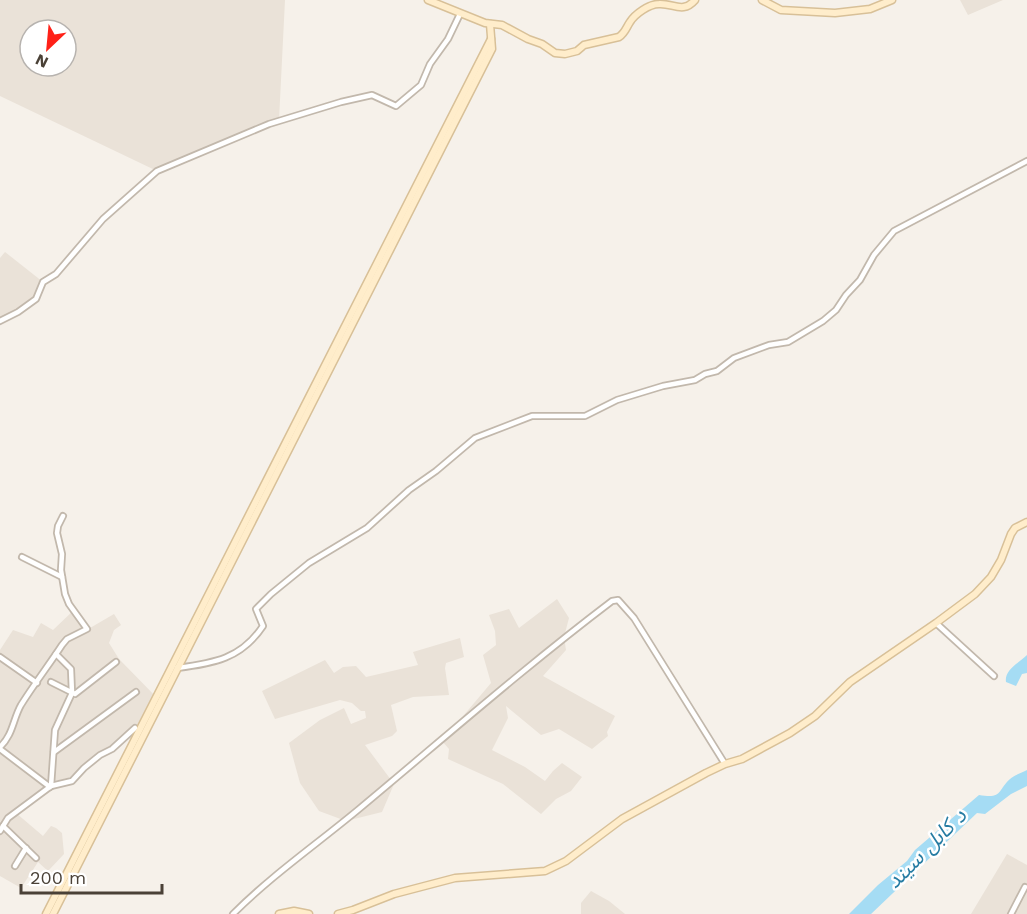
<svg xmlns="http://www.w3.org/2000/svg" width="1027" height="914" viewBox="0 0 1027 914" font-family="'Work Sans','Noto Sans Arabic',sans-serif">
<rect width="100%" height="100%" fill="#f6f1ea"/>
<g fill="#eae2d8" fill-rule="evenodd">
<path d="M0,0h285l-6,120 -122,51 -157,-75zM30,30h36v36h-36z"/>
<polygon points="960,0 1003,0 968,15"/>
<polygon points="5,252 43,282 36,299 0,321 0,258"/>
<polygon points="557,599 569,618 564,637 566,650 543,676 615,716 607,732 608,736 592,749 559,729 541,735 506,706 508,718 492,750 525,767 545,781 553,771 562,763 582,777 571,791 556,799 541,814 503,784 448,759 449,749 442,741 491,683 483,655 496,645 495,631 489,615 509,609 519,628"/>
<polygon points="74,610 90,628 114,614 121,625 114,630 109,643 119,659 160,701 147,729 94,756 71,777 48,783 16,813 43,836 51,826 56,828 62,833 64,854 48,871 38,862 21,888 0,876 0,650 13,630 33,637 41,623 53,630"/>
<polygon points="460,638 464,657 446,663 445,668 449,695 413,697 391,705 397,731 392,736 365,745 394,784 382,812 346,821 319,811 300,783 289,743 320,720 344,708 351,724 366,718 365,711 361,711 352,703 340,700 275,719 262,691 325,660 334,673 343,667 356,666 366,677 418,665 413,652"/>
<polygon points="1007,854 1027,865 1027,914 971,914"/>
<polygon points="591,891 609,901 625,914 581,914 581,903"/>
</g>
<g fill="#a5dcf4">
<path d="M1027,655v18l-5,1 -6,12 -10,-4c-2,-12 13,-19 21,-27z"/>
<path d="M1027,770v16l-16,8 -26,20 -8,-1 -106,101h-22l29,-29 29,-24 8,-11 64,-55c24,4 18,-4 31,-16 4,-4 12,-6 17,-9z"/>
</g>
<g fill="none" stroke-linecap="round" stroke-linejoin="round">
<g stroke="#c2b8ac" stroke-width="8">
<g id="street">
<polyline points="0,321 18,312 36,299 43,282 56,274 103,219 157,171 269,124 341,102 372,95 396,106 421,85 430,64 448,39 460,14"/>
<polyline points="22,557 62,577"/>
<polyline points="936,623 994,676"/>
<polyline points="0,657 37,683"/>
<path d="M177,668c37,-5 64,-9 86,-42l-7,-17 15,-15 38,-31 58,-35 42,-38 27,-19 39,-33 57,-22h53l32,-16 46,-14 32,-6 10,-6 12,-3 17,-13 35,-13 19,-3 35,-21 13,-11 10,-15 14,-15 14,-25 20,-24 133,-70"/>
<polyline points="51,682 75,694 116,662"/>
<path d="M0,747c13,-12 13,-28 21,-42 13,-21 28,-40 41,-60l5,-6 20,-10 -18,-25 -4,-10 -4,-24 1,-16 -5,-21 1,-7 5,-10"/>
<polyline points="0,749 50,787"/>
<polyline points="54,752 136,692"/>
<polyline points="51,786 55,730 72,693 71,669 56,654"/>
<polyline points="3,826 36,858"/>
<polyline points="0,831 8,818 51,786 72,781 84,768 100,755 112,749 135,728"/>
<polyline points="15,866 26,848"/>
<path d="M233,914c39,-39 84,-70 126,-105 84,-70 166,-142 253,-208l6,-1 16,18 91,146"/>
<polyline points="1011,914 1025,887"/>
</g>
</g>
<g stroke="#d8c098" stroke-width="9">
<g id="secondary">
<path d="M428,0l57,23 17,2 26,14 14,5 13,9 10,1 12,-3 7,-6 35,-8c6,-4 7,-9 11,-15 5,-8 19,-18 29,-18 14,-1 24,10 36,-4"/>
<polyline points="762,0 781,10 835,13 870,9 892,0"/>
<polyline points="46,914 491,39"/>
<polyline points="53,914 492,49 490,24"/>
<polyline points="279,914 294,911 309,914"/>
<polyline points="338,914 353,910 394,894 455,878 545,871 566,861 622,819 706,773 725,764 742,759 790,733 815,716 850,682 936,623 975,594 991,577 1001,560 1011,534 1015,528 1027,522"/>
</g>
</g>
<use href="#street" stroke="#fff" stroke-width="4.5"/>
<use href="#secondary" stroke="#ffedcb" stroke-width="6"/>
</g>
<g text-anchor="middle" dominant-baseline="central" stroke-width="5" stroke-linejoin="round" paint-order="stroke">
<g font-size="21" font-style="italic" fill="#267ca3" stroke="#fff">
<text transform="translate(926 848) rotate(-45)">د کابل سيند</text>
</g>
</g>
<g transform="translate(48 48) rotate(206)"><circle r="28" fill="#ffffff" stroke="#b7b3af" stroke-width="1.5"/>
<path d="M0-4.5L10 22L0 15L-10 22Z" fill="#ff2118"/>
<text y="-9" font-size="16" font-weight="bold" text-anchor="middle" fill="#4a4137">N</text>
</g>
<path d="M21 884v9h141v-9" fill="none" stroke="#4a4137" stroke-width="3"/>
<text x="30" y="884" font-size="18" fill="#4a4137" stroke="#ffffff" stroke-width="4.5" paint-order="stroke">200 m</text>
</svg>
